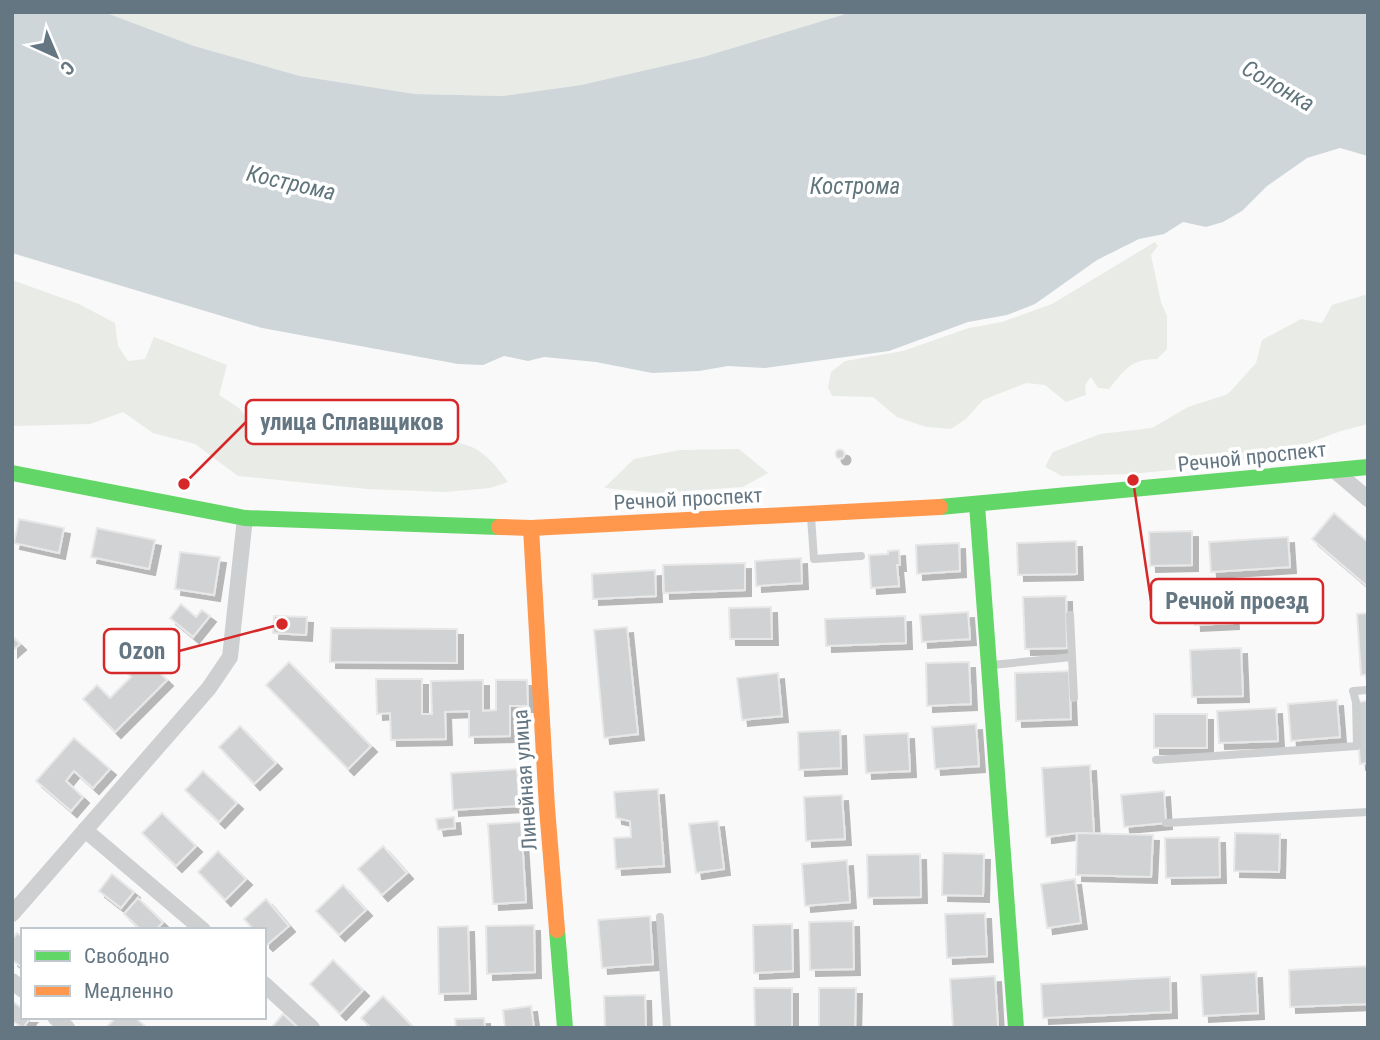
<svg xmlns="http://www.w3.org/2000/svg" width="1380" height="1040" viewBox="0 0 1380 1040" font-family="'Roboto Condensed',sans-serif">
<defs>
<filter id="shadow"><feDropShadow dx="6" dy="6" stdDeviation="0" flood-color="#0004"/></filter>
</defs>
<rect width="100%" height="100%" fill="#f9f9f9"/>
<g fill="#e8ebe6">
<polygon points="104,12 852,12 703,57 581,85 502,96 415,94 300,76 194,46"/>
<path d="M1155,242l3,4 -7,9 10,47 6,14v33l-10,10c-27,0 -32,11 -48,30l-11,-1 -7,-11 -6,8 1,10 -20,7 -21,-17 -19,-2 -43,17 -17,19 -15,10 -25,-2 -29,-10 -24,-20 -41,-1 -4,-9 3,-15 14,-11 58,-10 66,-23 33,-6 50,-18z"/>
<path d="M12,280l67,24 36,19 3,23 10,15 17,-2 9,-22 73,28 -8,30 20,13 18,22c58,-19 129,-8 186,9 11,3 26,5 36,12 12,8 20,19 29,31l-18,6 -44,4 -79,-3 -129,-13 -43,-32 -42,-11 -30,-21 -33,12 -78,2z"/>
<polygon points="1368,294 1368,424 1341,431 1292,449 1220,465 1132,474 1062,476 1045,467 1053,452 1100,434 1152,428 1188,407 1228,394 1256,363 1262,340 1301,319 1322,323 1332,305"/>
<polygon points="739,449 768,473 743,487 656,493 604,488 634,459 680,450"/>
</g>
<polygon fill="#ced6d9" points="12,12 104,12 194,46 300,76 415,94 502,96 581,85 703,57 852,12 1368,12 1368,156 1340,148 1307,158 1267,186 1242,211 1223,222 1206,227 1183,222 1164,234 1139,239 1097,260 1035,304 1007,315 968,322 889,351 765,368 728,366 699,371 652,373 596,362 544,357 528,361 504,356 483,365 458,364 262,328 12,253"/>
<g fill="#d0d2d3" stroke="#e8e8e8" stroke-width="2" filter="url(#shadow)">
<circle cx="840" cy="454" r="4.5"/>
<polygon points="1334,513 1368,542 1368,587 1312,539"/>
<polygon points="19,519 64,528 59,553 14,543"/>
<polygon points="97,528 155,540 149,569 91,557"/>
<polygon points="1192,531 1192,565 1150,566 1149,532"/>
<polygon points="1288,537 1290,567 1211,572 1209,542"/>
<polygon points="1076,541 1077,574 1018,575 1017,543"/>
<polygon points="959,543 960,571 917,574 916,545"/>
<polygon points="899,550 900,565 897,565 899,586 871,588 869,555 888,554 888,551"/>
<polygon points="180,552 220,557 214,595 175,589"/>
<polygon points="801,558 802,583 756,586 755,561"/>
<polygon points="745,563 745,590 664,593 663,565"/>
<polygon points="655,570 656,596 593,599 592,574"/>
<polygon points="1231,587 1233,623 1195,625 1193,590"/>
<polygon points="1066,596 1067,648 1025,649 1023,597"/>
<polygon points="181,604 196,617 202,610 210,616 193,637 170,618"/>
<polygon points="771,607 772,639 730,639 729,608"/>
<polygon points="968,612 970,639 922,642 920,615"/>
<polygon points="1368,613 1368,675 1361,675 1357,614"/>
<polygon points="274,616 307,617 306,635 273,633"/>
<polygon points="905,616 906,643 826,646 825,619"/>
<polygon points="627,627 638,734 604,738 594,630"/>
<polygon points="331,628 457,629 457,663 330,662"/>
<polygon points="12,636 20,644 12,651"/>
<polygon points="134,647 167,680 115,732 83,699 97,685 110,698 131,677 118,663"/>
<polygon points="1241,648 1243,696 1192,697 1190,650"/>
<polygon points="289,662 371,746 348,769 266,685"/>
<polygon points="969,662 971,704 927,706 926,663"/>
<polygon points="1069,671 1071,719 1016,721 1015,673"/>
<polygon points="778,673 782,716 742,720 737,678"/>
<polygon points="376,679 422,679 422,714 432,714 431,681 483,680 483,711 496,710 496,680 527,680 528,706 510,706 510,736 469,737 469,711 445,712 446,739 391,740 390,713 377,714"/>
<polygon points="1337,700 1340,737 1291,741 1288,704"/>
<polygon points="1368,701 1368,763 1360,764 1356,702"/>
<polygon points="1276,708 1278,741 1219,743 1217,711"/>
<rect x="1154" y="714" width="53" height="34"/>
<polygon points="976,724 979,766 935,769 932,727"/>
<polygon points="240,726 276,763 254,784 219,747"/>
<polygon points="840,730 841,768 799,770 798,732"/>
<polygon points="908,733 910,771 866,773 864,735"/>
<polygon points="74,738 110,769 93,788 74,771 66,781 83,797 71,811 36,781"/>
<polygon points="1090,765 1094,834 1077,833 1046,837 1042,768"/>
<polygon points="517,769 519,806 453,810 451,773"/>
<polygon points="203,771 237,803 219,822 185,790"/>
<polygon points="658,789 664,866 616,869 614,838 631,837 630,821 616,818 614,792"/>
<polygon points="1164,791 1166,823 1124,827 1121,795"/>
<polygon points="842,795 845,839 806,841 804,797"/>
<polygon points="162,813 196,846 176,866 142,833"/>
<polygon points="454,817 455,828 438,830 436,819"/>
<polygon points="718,821 724,869 696,873 689,824"/>
<polygon points="521,822 526,902 493,904 488,824"/>
<polygon points="1077,833 1153,835 1151,877 1076,875"/>
<polygon points="1235,833 1280,834 1279,872 1234,871"/>
<polygon points="1219,837 1220,877 1166,878 1165,838"/>
<polygon points="383,846 407,873 382,895 358,869"/>
<polygon points="218,851 246,879 225,900 198,872"/>
<polygon points="943,853 984,854 983,896 942,895"/>
<polygon points="920,854 921,897 868,898 867,855"/>
<polygon points="847,860 850,902 805,906 802,864"/>
<polygon points="112,874 134,892 121,908 99,891"/>
<polygon points="1075,879 1081,923 1047,928 1041,884"/>
<polygon points="343,885 366,910 339,935 316,911"/>
<polygon points="138,898 163,922 156,930 141,930 124,914"/>
<polygon points="266,899 289,926 267,945 264,942 264,930 254,930 244,919"/>
<polygon points="985,913 987,956 947,958 945,914"/>
<polygon points="650,916 653,964 602,968 598,920"/>
<polygon points="853,921 854,969 810,970 809,922"/>
<polygon points="792,924 793,971 754,973 753,925"/>
<polygon points="534,925 535,972 487,974 486,926"/>
<polygon points="468,926 470,993 439,994 438,927"/>
<polygon points="17,933 23,937 23,968 12,960 12,940"/>
<polygon points="333,960 363,990 340,1014 310,984"/>
<polygon points="1368,966 1368,1004 1290,1007 1289,970"/>
<polygon points="1256,972 1258,1013 1203,1016 1201,975"/>
<polygon points="995,976 998,1027 953,1028 950,979"/>
<polygon points="1170,977 1171,1012 1043,1018 1041,984"/>
<polygon points="754,988 792,988 792,1028 755,1028"/>
<polygon points="819,988 856,988 855,1028 819,1028"/>
<polygon points="645,995 646,1028 605,1028 604,996"/>
<polygon points="383,996 414,1028 371,1028 361,1018"/>
<polygon points="12,1001 23,1009 23,1017 31,1017 23,1028 12,1021"/>
<polygon points="531,1006 534,1028 505,1028 503,1010"/>
<polygon points="283,1014 298,1028 271,1028"/>
<polygon points="116,1017 135,1017 147,1028 106,1028"/>
<polygon points="484,1018 485,1028 456,1028 455,1019"/>
</g>
<g fill="none" stroke-linecap="round" stroke-linejoin="round">
<g stroke="#cecfd0" stroke-width="8">
<polyline points="811,517 814,559 861,556"/>
<polyline points="1072,657 1074,698"/>
<polyline points="992,665 1072,657 1070,615"/>
<polyline points="1156,760 1357,746 1356,702 1353,691 1368,690"/>
<polyline points="1166,823 1368,812"/>
<polyline points="660,917 667,1028"/>
</g>
<g stroke="#cecfd0" stroke-width="16">
<polyline points="1334,470 1368,499"/>
<polyline points="85,830 203,930"/>
<polyline points="12,914 209,688 230,657 245,518"/>
<polyline points="12,981 23,990"/>
<polyline points="264,984 312,1028"/>
<polyline points="55,1017 67,1028"/>
</g>
<g stroke="#63d668" stroke-width="16">
<polyline points="12,473 245,518 499,527"/>
<polyline points="977,505 1016,1028"/>
<polyline points="940,507 1368,467"/>
<polyline points="557,930 565,1028"/>
</g>
<g stroke="#ff974d" stroke-width="16">
<polyline points="499,527 531,528 940,507"/>
<polyline points="531,528 547,808 557,930"/>
</g>
</g>
<g text-anchor="middle" dominant-baseline="central" stroke-width="7" stroke-linejoin="round" paint-order="stroke">
<g font-size="21" fill="#657683" stroke="#fff">
<text transform="translate(1252 457) rotate(-6)">Речной проспект</text>
<text transform="translate(688 499) rotate(-3)">Речной проспект</text>
<text transform="translate(525 780) rotate(-94)">Линейная улица</text>
</g>
<g font-size="23" font-style="italic" fill="#60757c" stroke="#fff">
<text transform="translate(1278 86) rotate(30)">Солонка</text>
<text transform="translate(291 183) rotate(13)">Кострома</text>
<text x="855" y="186">Кострома</text>
</g>
</g>
<path fill="none" stroke="#d62828" stroke-width="2.5" d="M184 484L246 422M1133 480L1151 601M282 624L179 651"/>
<g fill="#d62828" stroke="#fff" stroke-width="2.5">
<circle cx="184" cy="484" r="7"/>
<circle cx="1133" cy="480" r="7"/>
<circle cx="282" cy="624" r="7"/>
</g>
<g fill="#fff" stroke="#d62828" stroke-width="2.5">
<rect x="246" y="400" width="212" height="44" rx="7"/>
<rect x="1151" y="579" width="172" height="44" rx="7"/>
<rect x="104" y="629" width="75" height="44" rx="7"/>
</g>
<g font-size="23" text-anchor="middle" font-weight="bold" fill="#657683">
<text x="352" y="430">улица Сплавщиков</text>
<text x="1237" y="609">Речной проезд</text>
<text x="142" y="659">Ozon</text>
</g>
<rect width="1380" height="1040" fill="none" stroke="#657683" stroke-width="28"/>
<rect x="21" y="928" width="245" height="91" fill="#ffffff" stroke="#c1c8cd" stroke-width="2"/>
<rect x="35" y="951" width="35" height="10" fill="#63d668" stroke="#c1c8cd" stroke-width="2"/>
<text x="84" y="963" font-size="21" fill="#657683">Свободно</text>
<rect x="35" y="986" width="35" height="10" fill="#ff974d" stroke="#c1c8cd" stroke-width="2"/>
<text x="84" y="998" font-size="21" fill="#657683">Медленно</text>
<g transform="translate(56 56) rotate(136)" stroke="#ffffff" stroke-width="5" paint-order="stroke">
<path d="M0-5L12 26L0 18L-12 26Z" fill="#657683"/>
<text y="-10" font-size="19" font-weight="bold" text-anchor="middle" fill="#657683">С</text>
</g>
</svg>
